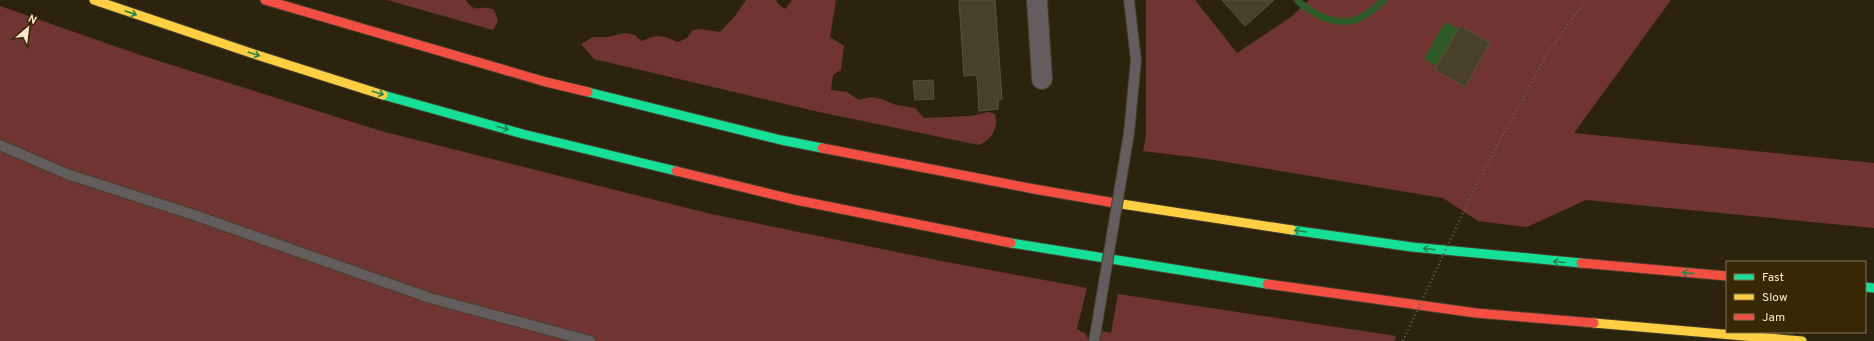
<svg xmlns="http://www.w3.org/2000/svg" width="1874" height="341" viewBox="0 0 1874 341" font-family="Overpass,sans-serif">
<rect width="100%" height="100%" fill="#2c230f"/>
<g fill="#703532">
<path d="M387,0h79c10,16 14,3 28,10l4,11 -5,9z"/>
<path d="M746,0h30l2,4 7,5 7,-9h44l-6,37 14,9 -3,24 -8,5 -2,15 16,2 12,8 12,-3 10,2 15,6 19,3 9,10 47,-2 17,-4 7,2c4,14 -4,26 -16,31l-160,-33 -225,-53 -13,-15 12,-7h14l18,-4 10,2 6,6 14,-5 10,1 13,5 9,-4 6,-8 8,-1 19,3 15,-16z"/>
<polygon points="1146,0 1195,0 1237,53 1291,17 1309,0 1671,0 1574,133 1874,163 1874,228 1586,200 1527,227 1478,221 1443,198 1208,159 1143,151 1146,136"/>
<polygon points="0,6 140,55 381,131 711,214 936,260 1087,288 1077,329 1086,334 1089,341 0,341"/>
<polygon points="1118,294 1396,336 1394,341 1100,341 1102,331 1111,333"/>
</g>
<polygon fill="#2e5b28" points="1445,22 1458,29 1436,66 1424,59"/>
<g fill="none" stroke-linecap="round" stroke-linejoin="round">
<path stroke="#2e5b28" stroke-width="7" d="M1297,0c13,13 35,24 53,21 13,-2 25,-13 34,-21"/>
</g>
<g fill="#49402b" stroke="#5c523c">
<polygon points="959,0 995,0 1002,99 998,100 998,109 979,111 977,75 964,76"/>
<polygon points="1222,0 1274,0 1245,26"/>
<polygon points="1460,26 1490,43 1465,87 1435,70"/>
<polygon points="933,80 934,99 915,100 913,81"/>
</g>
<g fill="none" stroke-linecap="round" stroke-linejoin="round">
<g stroke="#463e2b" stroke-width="12">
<g id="lane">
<polyline points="1129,0 1136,60 1129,133"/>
<polyline points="0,145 67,174 194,215 430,298 590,341"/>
<polyline points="1094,341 1096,330"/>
</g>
</g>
<g stroke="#463e2b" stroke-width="22">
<polyline id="street" points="1037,0 1042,79"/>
</g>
<g stroke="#463e2b" stroke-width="11">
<g id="fast">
<polyline points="588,92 781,140 822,148"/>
<polyline points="383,95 523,134 676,171"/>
<polyline points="1292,230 1412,247 1581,263"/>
<polyline points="1011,243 1267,284"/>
<polyline points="1865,287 1874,288"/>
</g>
</g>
<g stroke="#463e2b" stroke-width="11">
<g id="slow">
<polyline points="94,0 257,55 383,95"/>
<polyline points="1115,203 1292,230"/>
<polyline points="1594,323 1802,341"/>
</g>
</g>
<g stroke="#463e2b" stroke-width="11">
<g id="jam">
<polyline points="265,0 546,82 588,92"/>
<polyline points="822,148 1034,189 1115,203"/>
<polyline points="676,171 796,200 1011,243"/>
<polyline points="1581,263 1727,276"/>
<polyline points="1267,284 1476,313 1594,323"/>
</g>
</g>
<polyline stroke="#645e58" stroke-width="2.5" stroke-dasharray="1 3" stroke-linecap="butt" points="1476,185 1547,54 1586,0"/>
<use href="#lane" stroke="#645d5d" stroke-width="10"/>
<use href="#street" stroke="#645d5d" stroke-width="20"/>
<use href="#fast" stroke="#16e098" stroke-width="9"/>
<use href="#slow" stroke="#ffcf43" stroke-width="9"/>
<use href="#jam" stroke="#f24e42" stroke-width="9"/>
<g stroke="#463e2b" stroke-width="12" stroke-linecap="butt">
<polyline id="lane-bridge" points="1096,330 1129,133"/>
</g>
<polyline stroke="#645e58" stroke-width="2.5" stroke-dasharray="1 3" stroke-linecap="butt" points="1403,341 1476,185"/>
<use href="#lane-bridge" stroke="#645d5d" stroke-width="10"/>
</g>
<defs><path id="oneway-shaft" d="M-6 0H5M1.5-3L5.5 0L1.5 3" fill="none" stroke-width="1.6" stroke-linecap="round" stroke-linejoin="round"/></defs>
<g stroke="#27844e">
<use href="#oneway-shaft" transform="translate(131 13) rotate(19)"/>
<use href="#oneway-shaft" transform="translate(254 54) rotate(18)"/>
<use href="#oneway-shaft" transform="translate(378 93) rotate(17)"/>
<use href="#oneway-shaft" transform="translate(503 128) rotate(15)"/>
<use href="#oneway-shaft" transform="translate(1300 231) rotate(-172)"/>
<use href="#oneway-shaft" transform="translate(1429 249) rotate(-174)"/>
<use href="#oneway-shaft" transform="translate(1559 262) rotate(-175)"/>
<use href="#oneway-shaft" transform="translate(1688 273) rotate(-175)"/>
</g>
<rect x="1726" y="261" width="140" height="72" fill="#382703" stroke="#857451"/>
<rect x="1734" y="274" width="20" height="6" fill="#16e098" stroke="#857451"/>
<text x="1762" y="281" font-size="12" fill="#f9e7c7">Fast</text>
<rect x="1734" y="294" width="20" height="6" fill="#ffcf43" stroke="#857451"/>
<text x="1762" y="301" font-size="12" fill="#f9e7c7">Slow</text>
<rect x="1734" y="314" width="20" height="6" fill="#f24e42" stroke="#857451"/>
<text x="1762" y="321" font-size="12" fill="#f9e7c7">Jam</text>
<g transform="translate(28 28) rotate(28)" stroke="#382703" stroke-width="3" paint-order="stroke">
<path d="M0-3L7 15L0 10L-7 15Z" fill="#f9e7c7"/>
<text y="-6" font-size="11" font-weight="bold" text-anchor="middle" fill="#f9e7c7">N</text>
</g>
</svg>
